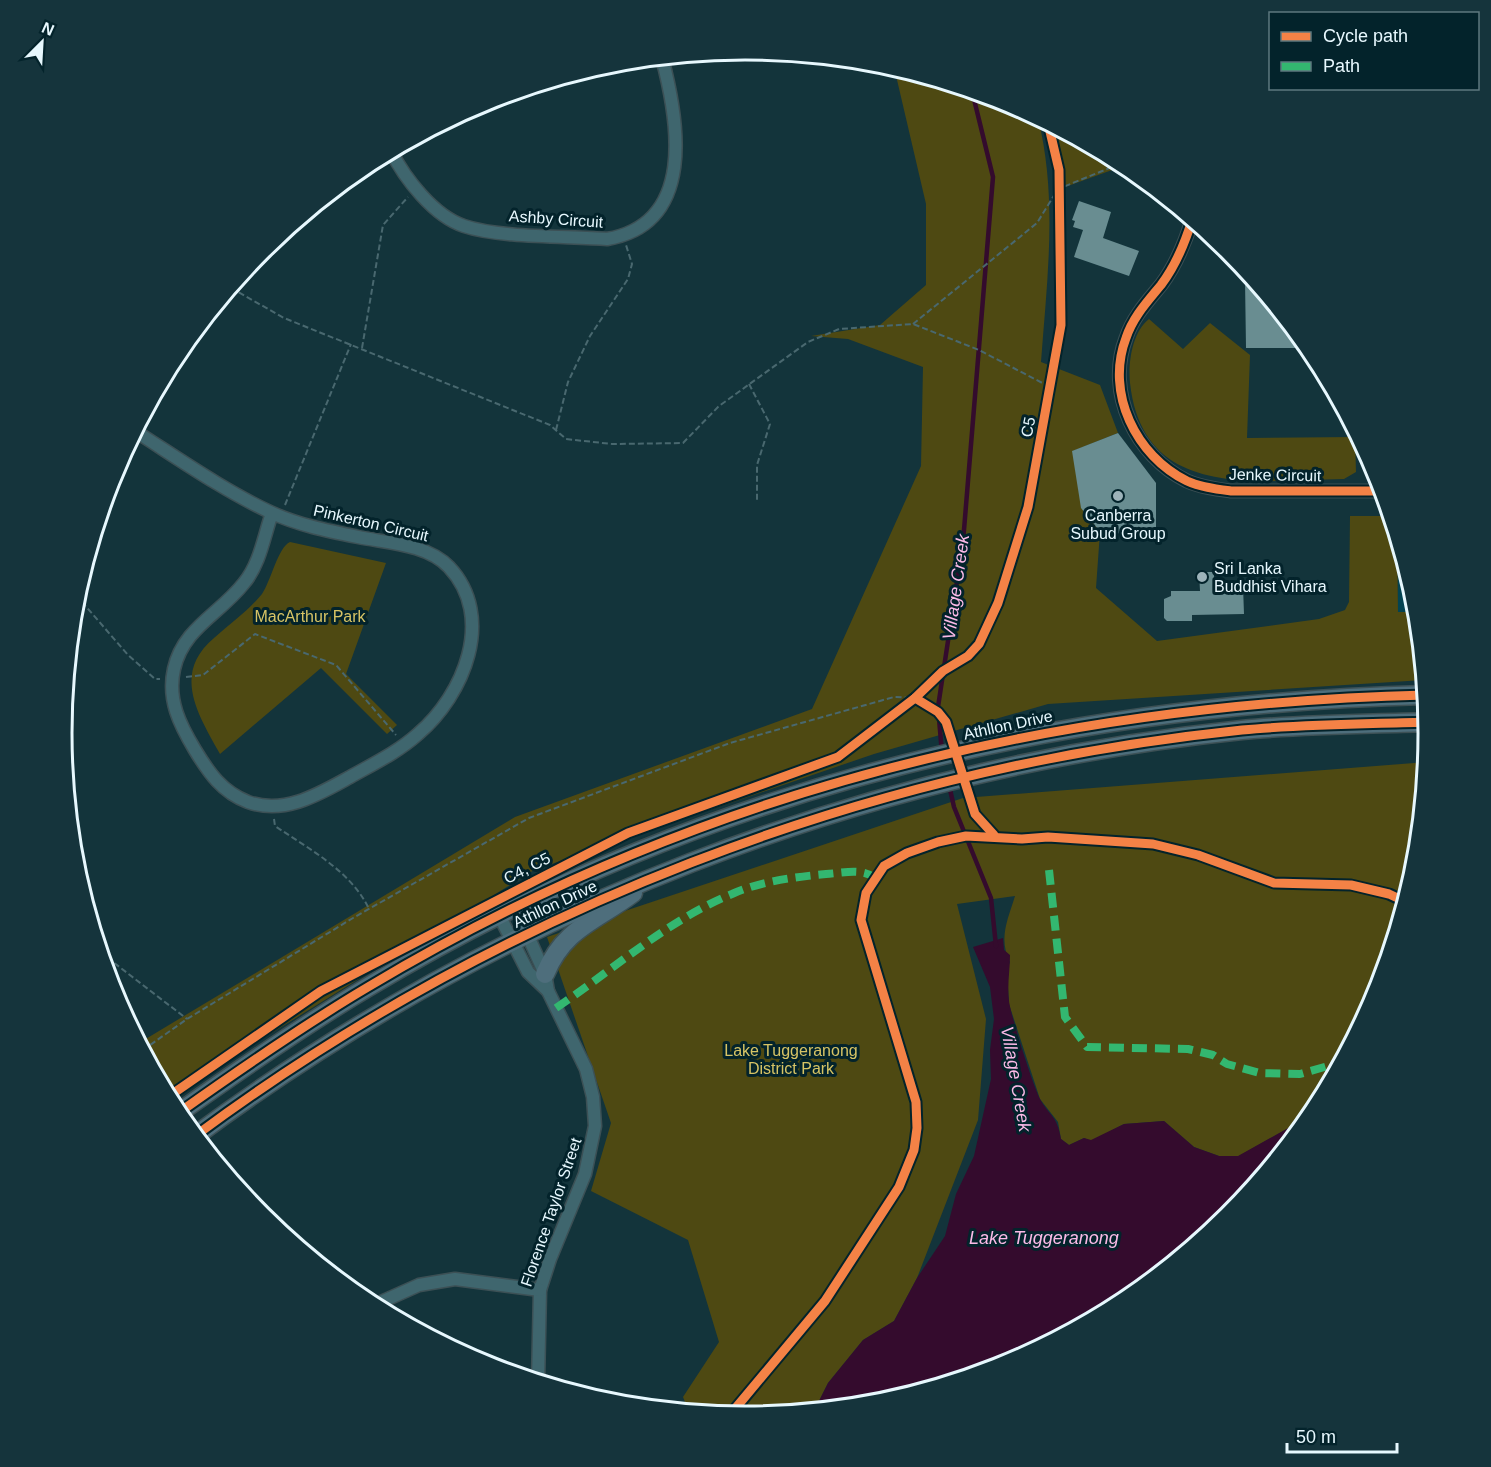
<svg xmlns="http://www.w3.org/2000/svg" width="1491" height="1467" viewBox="0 0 1491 1467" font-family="Helvetica,sans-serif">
<rect width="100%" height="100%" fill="#13343b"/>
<polygon fill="#034351" points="1397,535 1416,600 1418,612 1398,612"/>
<g fill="#4e4912">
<path d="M894,67l114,35 30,16c20,81 9,162 3,244l59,23 18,48 -45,18 27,81 -4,56 61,53 162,-22 26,-9 4,-8 1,-86h41l6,19 1,77h20l6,68 -376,24 -174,50 -340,116 -288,179 -75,54 -32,-60 376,-226 297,-108 109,-243 2,-99 -75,-28 -37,-3 69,-11 46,-40v-81z"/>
<polygon points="1071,136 1126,165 1065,187 1058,139"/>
<path d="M1149,319l34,30 27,-26 40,32 -3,83 108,-1 1,35 -12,7c-87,1 -201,22 -214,-96 -2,-20 2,-51 19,-64z"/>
<path d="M290,542l96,21 -40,111 51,51 -10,9 -66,-66 -101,86c-21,-38 -49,-80 -6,-116 17,-15 34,-27 48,-44 9,-13 16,-47 28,-52z"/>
<path d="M1427,762l-11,105 -39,129 -62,117 -76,43h-20l-25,-9 -30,-26 -40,3 -33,17 -7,-3 -15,7 -8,-6 -3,-17 -18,-23 -31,-95 -2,-34 3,-8c-12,-23 -2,-43 5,-66l-58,8 29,115 -8,101 -61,158 -23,43 -31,19 -35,43 -14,28 -69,6 -56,-5 -6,-15 36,-55 -31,-102 -97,-49 20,-68 -64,-186 416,-139z"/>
</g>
<path fill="#340b2d" d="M1003,938l1,12 6,5c0,15 -3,30 -1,46 2,16 24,84 31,98 10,18 17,16 21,40l8,6 15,-7 7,2 33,-16 40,-3 30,26 25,9h19l77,-43 -86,104 -104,85 -118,64 -128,38 -65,7 14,-28 35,-43 31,-19 23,-43 28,-42 11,-42 18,-38 17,-77 -1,-29 4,-31 -4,-32 -17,-40z"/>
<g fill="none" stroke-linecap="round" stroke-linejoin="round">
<g stroke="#340b2d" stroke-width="4.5">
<polyline points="942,753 938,707 963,542 993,177 972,91"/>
<polyline points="949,785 954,807 991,898 996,946"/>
</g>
</g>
<g fill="#698d91">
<polygon points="1079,201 1111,212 1103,238 1139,251 1129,276 1074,257 1083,230 1073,227 1075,221 1072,220"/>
<polygon points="1254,279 1276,307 1276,322 1289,322 1309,348 1246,348 1245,280"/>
<polygon points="1118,433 1156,483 1156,536 1100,532 1081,508 1072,451"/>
<polygon points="1199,572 1214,572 1214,586 1243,586 1244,614 1192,615 1192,621 1167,621 1164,618 1164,599 1171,596 1171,591 1200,591"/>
</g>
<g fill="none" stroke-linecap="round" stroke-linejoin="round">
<g stroke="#3c5055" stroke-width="15">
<g id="street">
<path d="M391,151c14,28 43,65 73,75 36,12 103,10 143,13 89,-15 72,-117 55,-181"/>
<path d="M1192,220c-7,23 -16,45 -31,65 -14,17 -28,32 -35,53 -21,55 10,118 61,143 13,6 29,8 44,10h152"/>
<path d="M135,431c44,28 88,59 135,81 28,13 58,19 88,25 30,6 69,7 91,30 47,50 15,128 -31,167 -20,18 -45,30 -68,43 -31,17 -65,38 -102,25 -26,-10 -39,-29 -53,-52 -15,-25 -28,-50 -21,-81 9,-41 46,-55 70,-86 16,-19 20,-47 28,-70"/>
<polyline points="515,907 545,974 548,991 586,1069 593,1097 595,1126 585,1174 550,1259 540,1290 538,1382"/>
<polyline points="499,915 528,972 548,991"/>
<polyline points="372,1306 419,1285 455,1279 540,1290"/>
<polyline points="582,1395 605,1398 617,1405"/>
</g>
</g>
<g stroke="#3c5055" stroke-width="21">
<g id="primary">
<path d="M545,974c19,-46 51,-53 88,-81"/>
<path d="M177,1114c62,-44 125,-88 191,-127 323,-194 683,-283 1058,-292"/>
<path d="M195,1136c306,-227 669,-367 1047,-406 62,-6 125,-6 186,-8"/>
</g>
</g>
<g stroke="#49686f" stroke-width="2" stroke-dasharray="6 3" stroke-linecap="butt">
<polyline points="1051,135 1073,137"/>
<polyline points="231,288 284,318 550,425 566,439 612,444 683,443 719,406 808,342 839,329 913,324 979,350 1050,387"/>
<polyline points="913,324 1037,223 1058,189 1122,163"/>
<polyline points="362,348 383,225 408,197"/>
<polyline points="749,384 770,424 757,465 757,500"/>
<polyline points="556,430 568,382 590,336 628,279 632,264 626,245"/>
<polyline points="285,505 351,344"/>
<polyline points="76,595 128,655 155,679 160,679"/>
<polyline points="186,677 203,675 255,634 336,665 396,735"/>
<path d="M274,819l1,7c34,23 76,45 94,83"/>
<polyline points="100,952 187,1019"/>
<polyline points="143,1050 187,1019 353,918 529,818 730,743 894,697 915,698"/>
</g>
<use href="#street" stroke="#3f666e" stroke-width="12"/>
<use href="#primary" stroke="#4e6e7c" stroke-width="18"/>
<g stroke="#33b770" stroke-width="8" stroke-dasharray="15 8" stroke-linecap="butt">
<polyline points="1049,870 1065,1017 1087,1047 1188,1049 1213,1055 1227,1064 1260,1073 1300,1074 1342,1062"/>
<path d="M556,1008c58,-39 112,-88 176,-114 29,-13 63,-17 94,-20 17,-1 34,-6 48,3"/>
</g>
<g stroke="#03232b" stroke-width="13">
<g id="cycleway">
<path d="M1192,220c-7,23 -16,45 -31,65 -14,17 -28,32 -35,53 -21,55 10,118 61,143 13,6 29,8 44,10h152"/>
<polyline points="915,698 938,712 946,722 975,814 994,835"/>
<polyline points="168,1097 321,991 628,833 838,757 915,698 943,671 968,656 979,644 998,603 1028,507 1061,325 1059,170 1048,123"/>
<path d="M177,1114c62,-44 125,-88 191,-127 323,-194 683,-283 1058,-292"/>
<path d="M195,1136c306,-227 669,-367 1047,-406 62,-6 125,-6 186,-8"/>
<polyline points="729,1416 825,1301 899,1187 914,1150 917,1128 916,1102 861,920 866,893 884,866 907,853 938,842 966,836 1022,839 1048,837 1153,844 1198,855 1274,883 1351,885 1389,894 1406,902"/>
</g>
</g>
<use href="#cycleway" stroke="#f48246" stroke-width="9"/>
</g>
<g fill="#9db3ba" stroke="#03232b" stroke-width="2">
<circle cx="1118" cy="496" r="6"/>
<circle cx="1202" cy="577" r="6"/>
</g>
<g text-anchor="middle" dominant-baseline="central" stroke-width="6" stroke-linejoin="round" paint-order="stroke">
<g font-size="16" fill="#e7f8fe" stroke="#03232b">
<text transform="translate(556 219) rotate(4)">Ashby Circuit</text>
<text transform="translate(1028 427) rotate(-79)">C5</text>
<text transform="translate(1275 475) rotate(1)">Jenke Circuit</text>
<text transform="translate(371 523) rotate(13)">Pinkerton Circuit</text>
<text transform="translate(1008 725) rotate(-12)">Athllon Drive</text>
<text transform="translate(527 868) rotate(-27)">C4, C5</text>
<text transform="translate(555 904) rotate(-25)">Athllon Drive</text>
<text transform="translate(551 1212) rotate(-71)">Florence Taylor Street</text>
</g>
<g font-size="16" fill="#e7f8fe" stroke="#03232b">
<text x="1118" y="515">Canberra<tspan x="1118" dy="18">Subud Group</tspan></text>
<text x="1214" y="568" text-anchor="start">Sri Lanka<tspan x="1214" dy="18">Buddhist Vihara</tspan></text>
</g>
<g font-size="16" fill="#d7c465" stroke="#03232b">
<text x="310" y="616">MacArthur Park</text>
<text x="791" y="1050">Lake Tuggeranong<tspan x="791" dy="18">District Park</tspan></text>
</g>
<g font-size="18" font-style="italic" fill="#fbbae7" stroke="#03232b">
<text transform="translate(956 587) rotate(-82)">Village Creek</text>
<text transform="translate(1016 1079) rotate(80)">Village Creek</text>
<text x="1044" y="1238">Lake Tuggeranong</text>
</g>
</g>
<path d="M0 0H1491V1467H0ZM72 733a673 673 0 1 1 1346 0a673 673 0 1 1-1346 0Z" fill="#15343c" fill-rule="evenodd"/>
<path fill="none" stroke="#e7f8fe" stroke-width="3" d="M72 733a673 673 0 1 1 1346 0a673 673 0 1 1-1346 0Z"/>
<rect x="1269" y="12" width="210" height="78" fill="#03232b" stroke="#5e787f" stroke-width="1.5"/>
<rect x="1281" y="32" width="30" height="9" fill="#f48246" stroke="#5e787f" stroke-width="1.5"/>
<text x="1323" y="42" font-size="18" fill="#e7f8fe">Cycle path</text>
<rect x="1281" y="62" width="30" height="9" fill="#33b770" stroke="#5e787f" stroke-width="1.5"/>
<text x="1323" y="72" font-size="18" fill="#e7f8fe">Path</text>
<g transform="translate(42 42) rotate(24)" stroke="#03232b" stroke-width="4.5" paint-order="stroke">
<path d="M0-4.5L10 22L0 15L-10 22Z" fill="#e7f8fe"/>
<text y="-9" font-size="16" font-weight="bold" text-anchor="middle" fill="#e7f8fe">N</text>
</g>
<path d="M1287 1443v9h110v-9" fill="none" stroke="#e7f8fe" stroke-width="3"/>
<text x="1296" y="1443" font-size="18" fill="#e7f8fe" stroke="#03232b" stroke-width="4.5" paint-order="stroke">50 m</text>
</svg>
